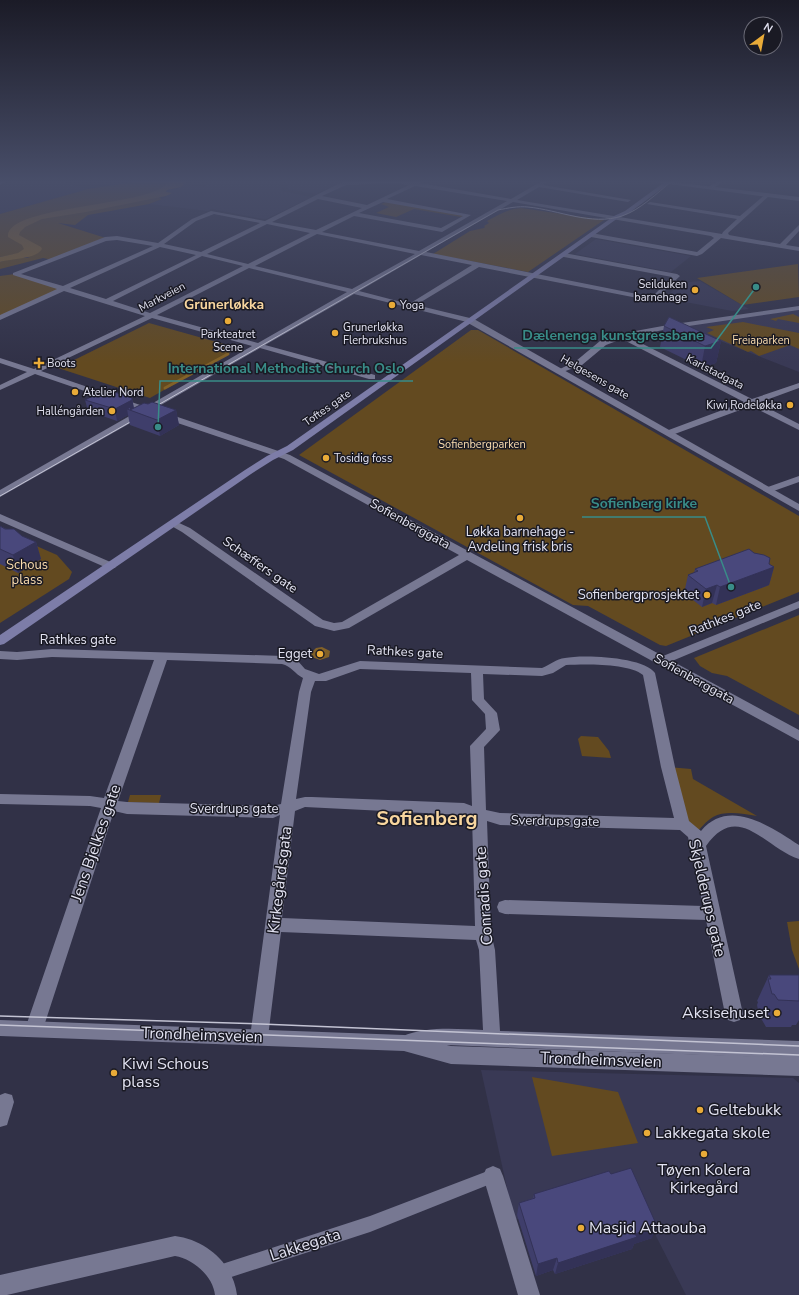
<svg xmlns="http://www.w3.org/2000/svg" width="799" height="1295" viewBox="0 0 799 1295" font-family="'Nunito Sans',sans-serif">
<rect width="100%" height="100%" fill="#313147"/>
<g fill="#393955">
<polygon points="13,181 62,181 88,189 0,214 0,187"/>
<polygon points="211,181 283,181 280,185 281,191 312,197 266,219 263,219 212,209 208,211 149,204 162,199 171,193 165,192 171,189 176,190 184,185 204,187"/>
<polygon points="287,181 342,181 316,194 288,189 286,185"/>
<polygon points="596,239 691,256 671,272 575,254"/>
<polygon points="700,281 749,309 732,311 670,299 667,296 681,283 687,284 689,282"/>
<polygon points="799,310 799,372 680,325"/>
<polygon points="481,1070 793,1078 799,1083 799,1295 686,1295 629,1183 514,1220"/>
</g>
<g fill="#634a20">
<polygon points="141,181 169,182 163,188 151,193 162,199 149,204 88,215 75,225 58,223 109,239 53,260 43,258 0,269 0,262 13,258 30,258 15,254 0,257 0,214 88,189"/>
<polygon points="386,202 464,215 461,217 414,209 396,217 376,213 389,207 381,204"/>
<path d="M521,208l83,12 -76,52 -95,-18 37,-23 14,-3 1,-1 -1,-1 5,-3 -2,-2c12,-6 20,-12 34,-13z"/>
<polygon points="798,264 799,297 742,305 697,278"/>
<polygon points="15,274 63,289 0,318 0,276"/>
<polygon points="793,314 799,317 799,323 778,319 776,321 770,319"/>
<polygon points="743,322 799,333 799,349 790,345 759,356 751,351 748,352 707,333 714,330 706,327"/>
<polygon points="149,323 238,348 150,398 58,368"/>
<polygon points="471,330 478,330 799,516 799,592 666,646 660,645 588,606 573,605 299,455"/>
<polygon points="0,530 57,555 72,572 69,579 0,623"/>
<polygon points="799,615 799,715 727,676 712,673 700,666 694,658"/>
<polygon points="581,736 598,737 609,751 611,758 582,756 578,739"/>
<path d="M668,767l23,2 2,10 64,37c-14,-2 -31,-6 -44,1 -7,4 -13,12 -18,17l-12,-10z"/>
<polygon points="130,795 161,795 159,803 128,802"/>
<polygon points="799,921 799,969 792,950 787,922"/>
<polygon points="532,1077 618,1092 638,1143 552,1156"/>
</g>
<g fill="#826128">
<path d="M168,181h19l-6,6 -14,3 -1,2 6,1 -6,3 -80,16 -44,7 -17,8 -5,5 -1,3 22,12 1,2c-7,11 -30,9 -42,13v-5l18,-4 6,-4 -2,-4 -14,-8c-3,-33 151,-30 160,-56z"/>
<polygon points="322,647 330,651 329,657 320,660 312,657 311,653 316,648"/>
</g>
<g fill="none" stroke-linecap="round" stroke-linejoin="round">
<polyline stroke="#826128" stroke-width="3" points="165,388 228,354"/>
<polygon fill="#777892" fill-rule="evenodd" points="493,1169 498,1171 500,1176 498,1181 370,1232 219,1281 213,1279 211,1273 213,1267 219,1265 370,1216"/>
<g fill="#777892" fill-rule="evenodd">
<path d="M344,181h78l-2,2 91,16 31,-18h6l-5,4 88,15 -3,2 -89,-15 -22,13 205,34 1,-2 14,-13 -90,-15 3,-2 90,14 27,-23 2,1v2l-41,37 1,2 51,9 19,-19v6l-13,14 13,2v4l-78,-13 -19,16 -5,2 -106,-19 -3,-2 3,-2 106,19 17,-14 -3,-2 -198,-34 -87,50 226,45 20,-20 -108,-20 -3,-2 3,-2 113,21 3,2 -25,24 -2,1 -174,-34 -63,38 58,14v4h-3l-117,-29 -89,51 110,30v4h-6l-109,-31 -106,61 136,46 373,201 136,-55v7l-127,53 127,69v11l-332,-181 -118,68 -15,3 -19,-5 -133,-94 -14,-8 1,-2h8l13,6 133,92 11,3 8,-1 117,-67 -175,-96 -136,-46 -148,84v-7l140,-80 -105,-36 -35,16v-5l27,-13 -27,-9v-5l34,11 111,-53 -81,-25 -64,29v-5l57,-26 -44,-14v-2l92,-36 12,-1 41,7 34,-24 19,-8 54,10zM395,183l14,2 -42,20 -45,-9 24,-11zM415,186l92,15 -88,50 -97,-19 32,-16 88,16 29,-17 -84,-16zM318,199l44,9 -46,22 -44,-8zM383,202l80,14 -22,12 -82,-15zM214,214l46,9 -59,29 -37,-8 32,-23zM267,224l43,9 -62,31 -41,-10zM317,234l98,20 -63,35 -97,-23zM117,240l36,6 -90,40 -42,-12 85,-33zM160,247l36,8 -90,44 -36,-11zM421,255l51,10 -63,39 -50,-13zM202,256l41,10 -93,47 -37,-12zM249,268l98,24 -89,51 -101,-28zM152,318l100,28 -106,61 -105,-36z"/>
<polygon points="718,181 724,181 712,189 708,189 708,187"/>
<polygon points="799,306 799,310 668,329 629,337 752,399 799,383 799,388 758,403 799,424 799,430 751,406 672,435 666,435 665,433 666,431 744,402 622,339 606,345 582,365 560,373 556,371 576,361 600,341 619,334 668,325"/>
<polygon points="799,476 799,482 768,493 763,490 765,488"/>
<path d="M52,649l231,7 14,4 8,9 14,5 41,-13 182,7c8,-3 14,-9 23,-10 18,-4 80,-1 90,15l20,94 14,54 12,10c28,-34 70,-4 98,14v14c-34,-11 -61,-59 -93,-13l37,168 -3,6 -6,2 -6,-2 -3,-6 -19,-94 -201,-6 -6,-2 -2,-5 2,-5 6,-2 198,6 -15,-69 -8,-7 -180,-5 -13,-4 4,112 4,17 5,81 299,10v18l-352,-14 -38,5 -6,-2 -3,-6 3,-6c24,-10 54,-7 80,-6l-4,-80 -3,-10 -195,-8 -13,105 -3,6 -6,2 -6,-2 -3,-6 30,-222 -7,3 -146,-4 -13,-3 -71,218 -3,6 -6,2 -6,-2 -3,-6 76,-221 -11,-2 -90,-2v-10l90,2 14,2 50,-138 -102,-3 -35,3 -17,-1v-8l17,1zM167,660l115,4c9,2 13,10 21,14l-4,14 -18,112 -8,2 -146,-4 -9,-1zM566,665c18,-1 63,-2 77,10l18,92 13,51 -174,-5 -14,-3 -2,-63 16,-17 -3,-17 -13,-14 -1,-25 59,2 11,-3zM360,669l111,4 1,27 13,14 1,15 -16,17 2,60 -8,-3 -152,-6h-7l-9,2 15,-107 4,-11h11zM305,807l159,8 8,2 3,109 -193,-8 13,-107z"/>
<polygon points="5,1093 12,1095 14,1102 7,1125 0,1127 0,1095"/>
<polygon points="493,1166 500,1169 503,1176 540,1295 518,1295 483,1176 486,1169"/>
<path d="M175,1236c31,4 58,27 62,59h-22c-2,-19 -22,-36 -40,-39l-168,39h-7v-20z"/>
</g>
<g fill="#777892" fill-rule="evenodd">
<polygon points="646,181 664,181 799,197 799,201"/>
<polygon points="468,319 474,319 799,504 799,511 468,323"/>
<polygon points="0,514 115,564 116,566 115,568 107,568 0,521"/>
<polygon points="0,1020 404,1035 451,1046 799,1058 799,1076 451,1064 404,1051 0,1036"/>
</g>
<g fill="#7d7da8" fill-rule="evenodd">
<polygon points="0,181 6,181 0,185"/>
<polygon points="666,181 672,181 629,213 618,218 293,450 273,460 251,474 4,644 0,645 0,635 245,470 267,456 287,446 614,216 625,211"/>
</g>
<g stroke="#c3c3d3" stroke-width="1">
<path d="M151,409l347,-199c10,-2 20,-4 30,-3 31,3 63,19 94,9 18,-6 35,-23 50,-35"/>
<polyline points="0,496 139,417"/>
</g>
<g stroke="#c3c3d3" stroke-width="1.5">
<polyline points="0,1016 261,1024 799,1046"/>
<polyline points="0,1025 799,1055"/>
</g>
</g>
<g fill="#3f3e6b">
<polygon points="664,326 721,341 716,363 701,367 660,347"/>
<polygon points="132,398 134,408 148,404 176,410 179,425 160,436 130,425 128,415 117,421 88,411 85,400"/>
<polygon points="0,526 36,542 41,559 18,573 0,564"/>
<polygon points="769,564 774,567 769,585 716,605 712,603 702,607 684,593 688,575 694,573 695,569"/>
<polygon points="769,975 799,975 799,1020 796,1025 792,1025 791,1027 766,1027 762,1020 760,1020 757,1005 758,1002 757,1001"/>
<polygon points="611,1174 652,1238 634,1244 632,1249 555,1274 553,1270 536,1276 517,1215 519,1203 533,1198 534,1194"/>
</g>
<g fill="#333257">
<polygon points="721,341 716,363 701,367 705,346"/>
<polygon points="132,398 134,410 127,409 128,415 117,421 115,409"/>
<polygon points="176,410 179,425 160,436 157,420"/>
<polygon points="36,542 41,559 18,573 13,555"/>
<polygon points="774,567 769,585 716,605 720,587"/>
<polygon points="717,585 712,603 702,607 706,589"/>
<polygon points="657,1226 652,1238 634,1244 632,1249 555,1274 558,1263 635,1234"/>
<polygon points="557,1258 553,1270 536,1276 538,1264"/>
</g>
<g fill="#49487c" stroke="#333257">
<polygon points="669,317 721,341 705,346 664,326"/>
<polygon points="106,389 132,398 132,400 115,409 85,400"/>
<polygon points="152,402 176,410 157,420 127,409 131,407 130,410 144,403 148,404"/>
<polygon points="0,526 5,529 14,529 22,536 36,542 13,555 0,549"/>
<polygon points="749,549 754,553 764,555 770,558 769,564 774,567 720,587 717,585 706,589 688,575 698,571 695,569"/>
<polygon points="769,975 799,975 799,1001 778,1000 774,994 772,994 768,979 771,979"/>
<polygon points="631,1168 657,1226 635,1234 637,1237 558,1263 557,1258 538,1264 519,1203 535,1198 534,1194 609,1171 611,1174"/>
</g>
<linearGradient id="sky" x2="0" y2="1"><stop stop-color="#1b1b27"/><stop offset="0.5" stop-color="#484e69"/><stop offset="1" stop-color="#484e69" stop-opacity="0"/></linearGradient>
<rect width="799" height="363" fill="url(#sky)"/>
<g fill="#e9ab38" stroke="#1a1a24" stroke-width="1.5">
<circle cx="695" cy="290" r="4"/>
<circle cx="392" cy="305" r="4"/>
<circle cx="228" cy="321" r="4"/>
<circle cx="335" cy="333" r="4"/>
<path d="M37 357h4v4h4v4h-4v4h-4v-4h-4v-4h4z"/>
<circle cx="75" cy="392" r="4"/>
<circle cx="790" cy="405" r="4"/>
<circle cx="112" cy="411" r="4"/>
<circle cx="326" cy="458" r="4"/>
<circle cx="520" cy="518" r="4"/>
<circle cx="707" cy="595" r="4"/>
<circle cx="320" cy="654" r="4"/>
<circle cx="777" cy="1013" r="4"/>
<circle cx="114" cy="1073" r="4"/>
<circle cx="700" cy="1110" r="4"/>
<circle cx="647" cy="1133" r="4"/>
<circle cx="704" cy="1154" r="4"/>
<circle cx="581" cy="1228" r="4"/>
</g>
<g text-anchor="middle" dominant-baseline="central" stroke-width="3" stroke-linejoin="round" paint-order="stroke">
<g font-size="11" fill="#e3e3f2" stroke="#1a1a24" text-anchor="start">
<text x="687" y="284" text-anchor="end">Seilduken<tspan x="687" dy="13">barnehage</tspan></text>
<text x="400" y="305">Yoga</text>
<text x="343" y="327">Grunerløkka<tspan x="343" dy="13">Flerbrukshus</tspan></text>
<text x="228" y="334" text-anchor="middle">Parkteatret<tspan x="228" dy="13">Scene</tspan></text>
<text x="47" y="363">Boots</text>
<text x="83" y="392">Atelier Nord</text>
<text x="782" y="405" text-anchor="end">Kiwi Rodeløkka</text>
<text x="104" y="411" text-anchor="end">Halléngården</text>
<text x="334" y="458">Tosidig foss</text>
</g>
<g font-size="11" fill="#e3e3f2" stroke="#1a1a24">
<text transform="translate(162 297) rotate(-28)">Markveien</text>
<text transform="translate(715 372) rotate(27)">Karlstadgata</text>
<text transform="translate(595 377) rotate(30)">Helgesens gate</text>
<text transform="translate(327 408) rotate(-35)">Toftes gate</text>
</g>
<g font-size="11" fill="#fbddaf" stroke="#1a1a24">
<text x="761" y="340">Freiaparken</text>
<text x="482" y="444">Sofienbergparken</text>
</g>
<g font-size="13" fill="#e3e3f2" stroke="#1a1a24">
<text transform="translate(410 524) rotate(29)">Sofienberggata</text>
<text transform="translate(260 565) rotate(35)">Schæffers gate</text>
<text transform="translate(725 618) rotate(-22)">Rathkes gate</text>
<text x="78" y="640">Rathkes gate</text>
<text transform="translate(405 652) rotate(3)">Rathkes gate</text>
<text transform="translate(694 679) rotate(29)">Sofienberggata</text>
<text x="234" y="809">Sverdrups gate</text>
<text transform="translate(555 821) rotate(1)">Sverdrups gate</text>
</g>
<g font-size="13" fill="#e3e3f2" stroke="#1a1a24" text-anchor="end">
<text x="520" y="532" text-anchor="middle">Løkka barnehage -<tspan x="520" dy="15">Avdeling frisk bris</tspan></text>
<text x="699" y="595">Sofienbergprosjektet</text>
<text x="312" y="654">Egget</text>
</g>
<g font-size="13" fill="#fbddaf" stroke="#1a1a24">
<text x="27" y="565">Schous<tspan x="27" dy="15">plass</tspan></text>
</g>
<g font-size="14" font-weight="bold" fill="#f8d69f" stroke="#1a1a24">
<text x="224" y="304">Grünerløkka</text>
</g>
<g font-size="16" fill="#e3e3f2" stroke="#1a1a24">
<text transform="translate(96 843) rotate(-71)">Jens Bjelkes gate</text>
<text transform="translate(280 880) rotate(-83)">Kirkegårdsgata</text>
<text transform="translate(484 896) rotate(-94)">Conradis gate</text>
<text transform="translate(707 898) rotate(77)">Skjelderups gate</text>
<text transform="translate(202 1035) rotate(2)">Trondheimsveien</text>
<text transform="translate(601 1060) rotate(2)">Trondheimsveien</text>
<text transform="translate(305 1245) rotate(-18)">Lakkegata</text>
</g>
<g font-size="16" fill="#e3e3f2" stroke="#1a1a24" text-anchor="start">
<text x="769" y="1013" text-anchor="end">Aksisehuset</text>
<text x="122" y="1064">Kiwi Schous<tspan x="122" dy="18">plass</tspan></text>
<text x="708" y="1110">Geltebukk</text>
<text x="655" y="1133">Lakkegata skole</text>
<text x="704" y="1170" text-anchor="middle">Tøyen Kolera<tspan x="704" dy="18">Kirkegård</tspan></text>
<text x="589" y="1228">Masjid Attaouba</text>
</g>
<g font-size="20" font-weight="bold" fill="#f8d69f" stroke="#1a1a24">
<text x="427" y="818">Sofienberg</text>
</g>
</g>
<path fill="none" stroke="#398c88" stroke-width="1.5" d="M756 287L711 348H514M158 427L160 381H413M731 587L705 517H582"/>
<g fill="#398c88" stroke="#1a1a24" stroke-width="1.5">
<circle cx="756" cy="287" r="4"/>
<circle cx="158" cy="427" r="4"/>
<circle cx="731" cy="587" r="4"/>
</g>
<g font-size="14" text-anchor="middle" font-weight="bold" fill="#398c88" stroke="#1a1a24" stroke-width="3" stroke-linejoin="round" paint-order="stroke">
<text x="613" y="340">Dælenenga kunstgressbane</text>
<text x="286" y="373">International Methodist Church Oslo</text>
<text x="644" y="508">Sofienberg kirke</text>
</g>
<g transform="translate(763 36) rotate(32)"><circle r="19" fill="#1a1a24" stroke="#6a6a76"/>
<path d="M0-3L7 15L0 10L-7 15Z" fill="#e9ab38"/>
<text y="-6" font-size="11" font-weight="bold" text-anchor="middle" fill="#e3e3f2">N</text>
</g>
</svg>
